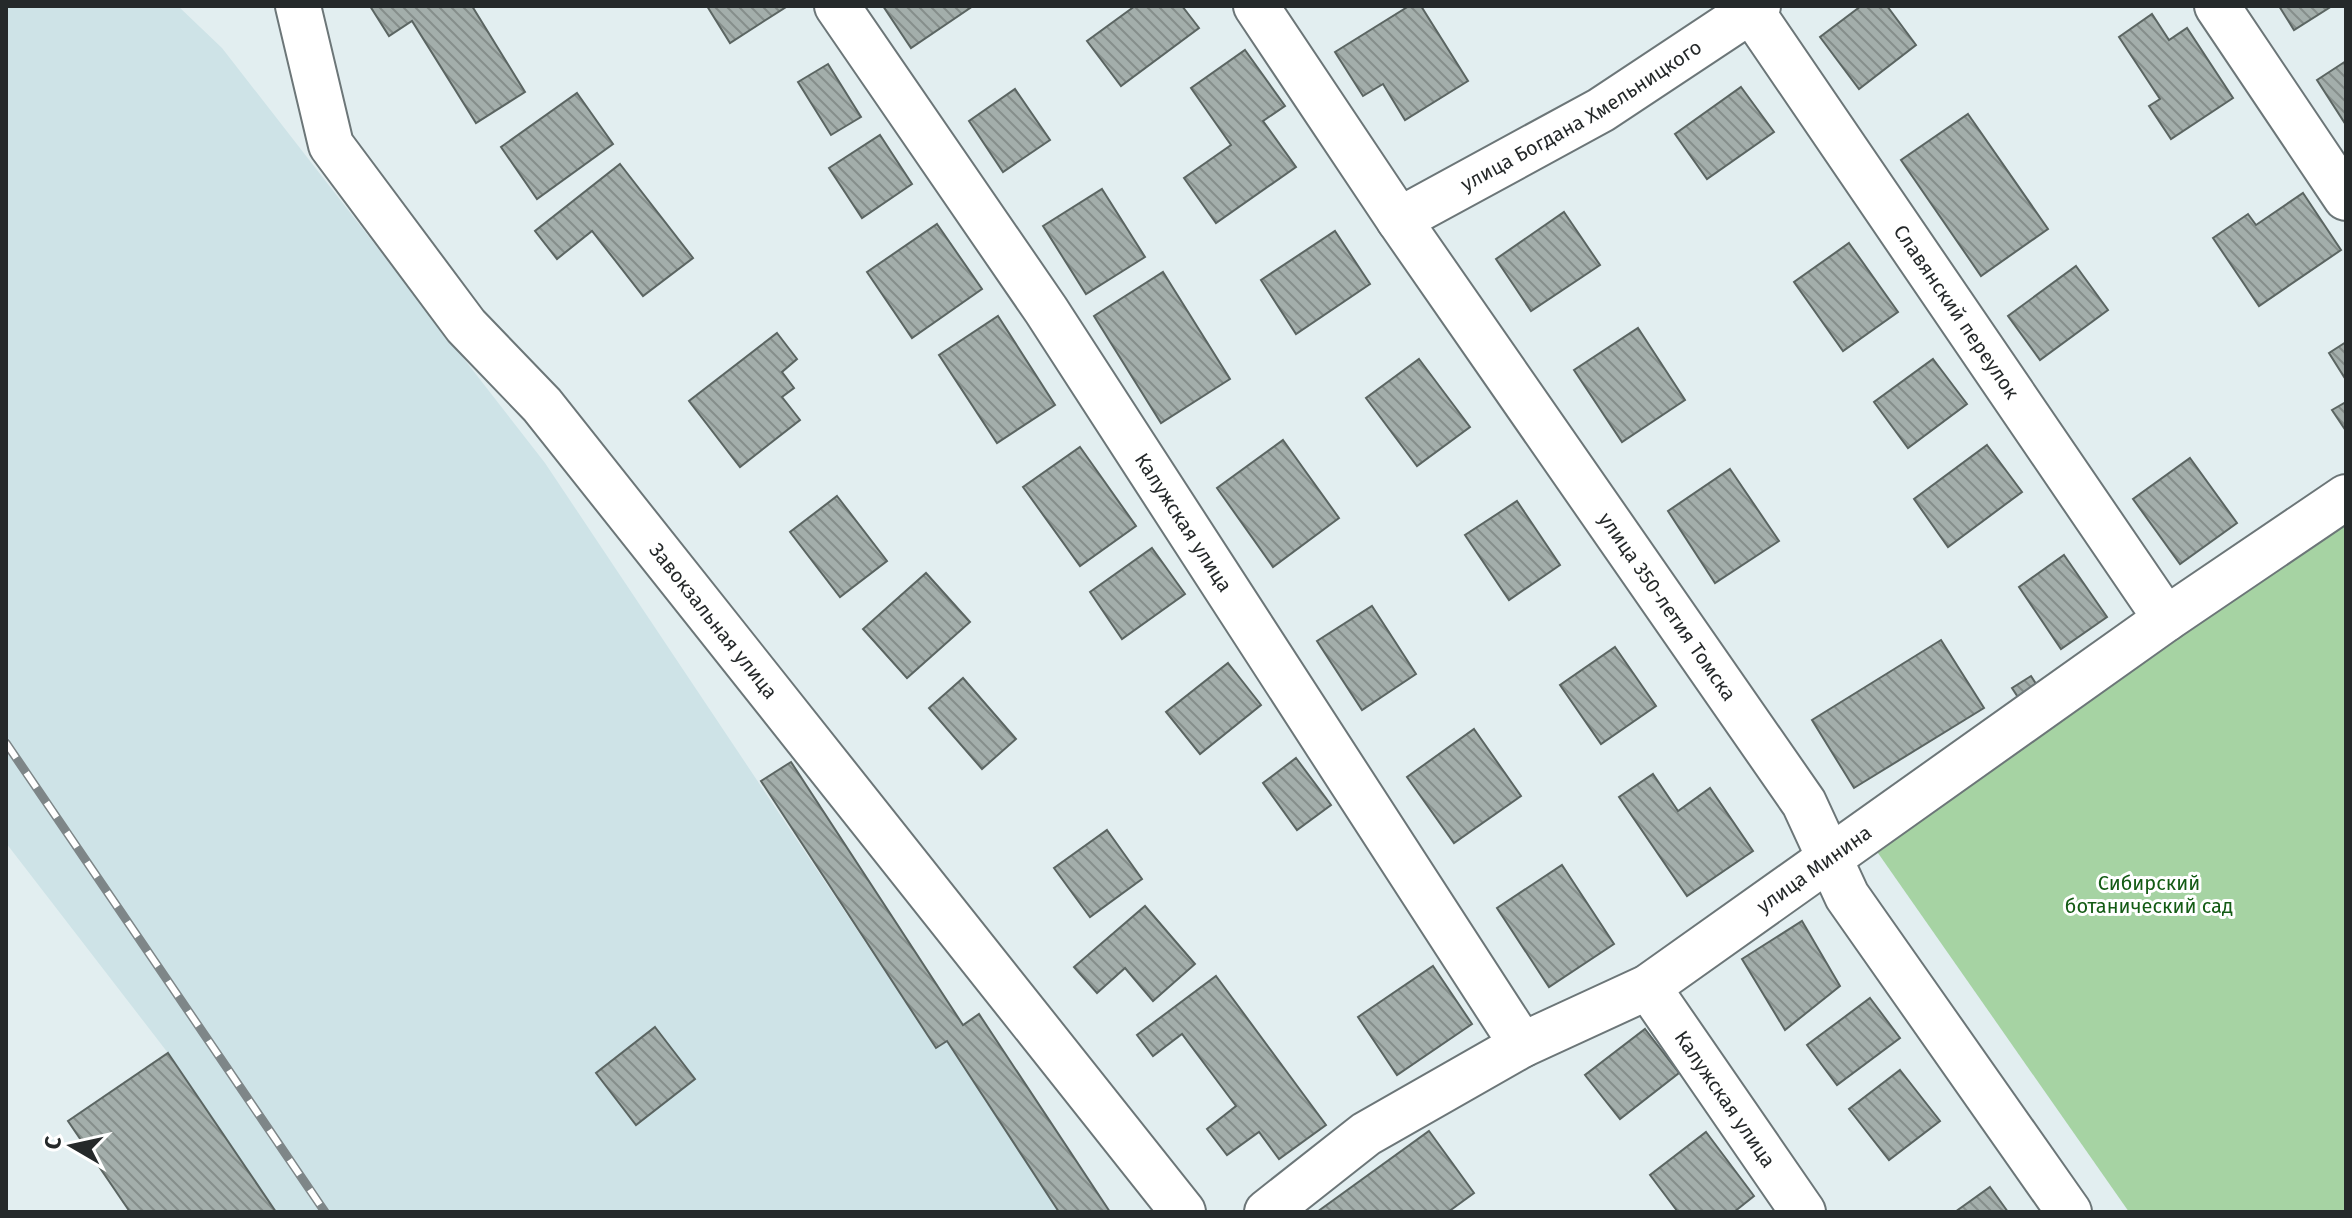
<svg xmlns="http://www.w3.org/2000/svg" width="2352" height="1218" viewBox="0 0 2352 1218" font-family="'Fira Sans',sans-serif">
<defs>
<pattern id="building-back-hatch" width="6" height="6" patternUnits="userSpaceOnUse" patternTransform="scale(2)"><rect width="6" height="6" fill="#a3aeab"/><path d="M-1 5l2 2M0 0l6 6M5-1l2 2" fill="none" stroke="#858e8b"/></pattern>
</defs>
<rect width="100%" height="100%" fill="#e2eef0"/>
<polygon fill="#cee3e7" points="6,6 178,6 222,48 545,463 936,1048 947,1041 1059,1212 130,1212 68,1121 168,1053 6,843"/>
<polygon fill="#a6d3a3" points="2346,517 2346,1212 2129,1212 1871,843"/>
<g fill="url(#building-back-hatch)" stroke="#5b6562" stroke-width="2">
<polygon points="370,6 472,6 525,92 476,123 412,21 389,36"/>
<polygon points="707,6 785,6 786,7 730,43"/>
<polygon points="883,6 973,6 911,48"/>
<polygon points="1135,6 1182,6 1199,28 1121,86 1087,41"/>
<polygon points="1409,6 1421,6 1468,81 1405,120 1383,84 1363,96 1335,52"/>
<polygon points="1861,6 1887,6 1916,45 1859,89 1820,37"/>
<polygon points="2279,6 2332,6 2294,30"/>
<polygon points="2152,14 2169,40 2187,28 2233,98 2171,139 2149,106 2160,99 2119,37"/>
<polygon points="1245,50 1285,106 1263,121 1296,167 1216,223 1184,178 1231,145 1191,88"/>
<polygon points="2346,61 2346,125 2317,80"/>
<polygon points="828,64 861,117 831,135 798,82"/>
<polygon points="1741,87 1774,132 1707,179 1675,134"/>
<polygon points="1015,89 1050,140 1003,172 969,121"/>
<polygon points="577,93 613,144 537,199 501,147"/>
<polygon points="1968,114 2048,229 1981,276 1901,160"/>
<polygon points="880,135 912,184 862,218 829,168"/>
<polygon points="620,164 693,258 643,296 592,231 557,259 535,231"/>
<polygon points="1102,189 1145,257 1086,294 1043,226"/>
<polygon points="2303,193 2341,250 2259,306 2213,238 2248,214 2256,225"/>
<polygon points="1564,212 1600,265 1531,311 1496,259"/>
<polygon points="937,224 982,289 912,338 867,272"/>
<polygon points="1335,231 1370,284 1296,334 1261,280"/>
<polygon points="1849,243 1898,312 1843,351 1794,282"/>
<polygon points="2076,266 2108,310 2040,360 2008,316"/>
<polygon points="1163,272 1230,379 1161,423 1094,316"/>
<polygon points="998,316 1055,405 997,443 939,355"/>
<polygon points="1638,328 1685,400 1622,442 1574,370"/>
<polygon points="777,333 797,359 782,372 794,388 782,397 800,420 740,467 689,401"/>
<polygon points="2346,342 2346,380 2329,353"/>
<polygon points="1419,359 1470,427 1417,466 1366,398"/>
<polygon points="1933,359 1967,404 1908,448 1874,402"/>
<polygon points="2346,402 2346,431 2332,410"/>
<polygon points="1283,440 1339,518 1273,567 1217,488"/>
<polygon points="1987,445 2022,492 1948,547 1914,499"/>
<polygon points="1080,447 1136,526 1080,566 1023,487"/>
<polygon points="2190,458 2237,523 2180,564 2133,499"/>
<polygon points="1730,469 1779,541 1715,583 1668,511"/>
<polygon points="837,496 887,561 840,597 790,532"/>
<polygon points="1517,501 1560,565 1509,600 1465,535"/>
<polygon points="1152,548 1185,594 1122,639 1090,592"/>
<polygon points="2064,555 2107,617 2061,649 2019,587"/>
<polygon points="926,573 970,622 907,678 863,629"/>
<polygon points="1372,606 1416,674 1362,710 1317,641"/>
<polygon points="1941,640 1984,708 1854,788 1812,720"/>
<polygon points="1615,647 1656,706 1601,744 1560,685"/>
<polygon points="1228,663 1261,705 1200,754 1166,712"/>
<polygon points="2031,676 2042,693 2023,705 2012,688"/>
<polygon points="963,678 1016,739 982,769 929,708"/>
<polygon points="1474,729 1521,796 1454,843 1407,777"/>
<polygon points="1296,758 1331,805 1297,830 1263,783"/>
<polygon points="791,762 963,1025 979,1014 1110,1212 1059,1212 947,1041 936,1048 761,781"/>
<polygon points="1653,774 1678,811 1710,788 1753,851 1687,896 1619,797"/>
<polygon points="1107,830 1142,879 1090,917 1054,868"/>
<polygon points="1562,865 1614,944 1549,987 1497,908"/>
<polygon points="1145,906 1195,964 1153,1001 1125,968 1097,993 1074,967"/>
<polygon points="1802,921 1840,986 1785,1030 1742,959"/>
<polygon points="1433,966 1472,1024 1397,1075 1358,1017"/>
<polygon points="1216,976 1326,1125 1279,1159 1259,1132 1227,1155 1207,1129 1236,1106 1182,1034 1153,1056 1137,1035"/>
<polygon points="1870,998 1900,1038 1837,1085 1807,1045"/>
<polygon points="655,1027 695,1079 636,1125 596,1073"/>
<polygon points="1645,1029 1679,1073 1620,1119 1585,1075"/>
<polygon points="168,1053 276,1212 130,1212 68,1121"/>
<polygon points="1900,1070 1940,1121 1889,1160 1849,1109"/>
<polygon points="1429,1131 1474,1193 1448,1212 1317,1212"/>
<polygon points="1706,1132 1754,1196 1734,1212 1678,1212 1650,1175"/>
<polygon points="1990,1187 2008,1212 1955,1212"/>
</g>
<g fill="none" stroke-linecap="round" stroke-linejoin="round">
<g stroke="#6c7678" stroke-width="48">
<g id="minor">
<path id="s1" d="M298,6l33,139 135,181 76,79 641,807"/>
<path id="s2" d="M837,6l209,304 476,735"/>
<path id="s3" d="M1256,6l143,214 405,583 43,93 222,316"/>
<path id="s4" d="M1748,6l418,613"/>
<polyline points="2217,6 2346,198"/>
<path id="s5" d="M1399,220l202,-110 157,-104"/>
<path id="s6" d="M1648,987l155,225"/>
<path id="s7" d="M1267,1212l99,-78 156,-89 126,-58 518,-368 180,-122"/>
</g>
</g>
<use href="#minor" stroke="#fff" stroke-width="44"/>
<g stroke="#7e8688" stroke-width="9">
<polyline id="rail" points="6,743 325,1212"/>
</g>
<use href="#rail" stroke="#fff" stroke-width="6" stroke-dasharray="18" stroke-linecap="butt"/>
</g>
<g text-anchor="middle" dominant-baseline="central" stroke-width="6" stroke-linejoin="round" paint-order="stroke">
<g font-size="20" fill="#25292a" stroke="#fff">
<text stroke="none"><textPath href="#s5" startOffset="210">улица Богдана Хмельницкого</textPath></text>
<text stroke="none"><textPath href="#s4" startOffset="370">Славянский переулок</textPath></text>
<text stroke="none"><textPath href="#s2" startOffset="622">Калужская улица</textPath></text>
<text stroke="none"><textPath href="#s3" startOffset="728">улица 350-летия Томска</textPath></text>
<text stroke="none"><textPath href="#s1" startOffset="754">Завокзальная улица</textPath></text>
<text stroke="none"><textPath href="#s7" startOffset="648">улица Минина</textPath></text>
<text stroke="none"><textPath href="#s6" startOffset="136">Калужская улица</textPath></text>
</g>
<g font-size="20" fill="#135b14" stroke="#fff">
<text x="2149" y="883">Сибирский<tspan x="2149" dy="23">ботанический сад</tspan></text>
</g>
</g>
<rect width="2352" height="1218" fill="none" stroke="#25292a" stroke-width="16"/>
<g transform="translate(72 1146) rotate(279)" stroke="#ffffff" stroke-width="6" paint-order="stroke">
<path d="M0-6L14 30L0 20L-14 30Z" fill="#25292a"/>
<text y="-12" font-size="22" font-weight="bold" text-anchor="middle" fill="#25292a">С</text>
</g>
</svg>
